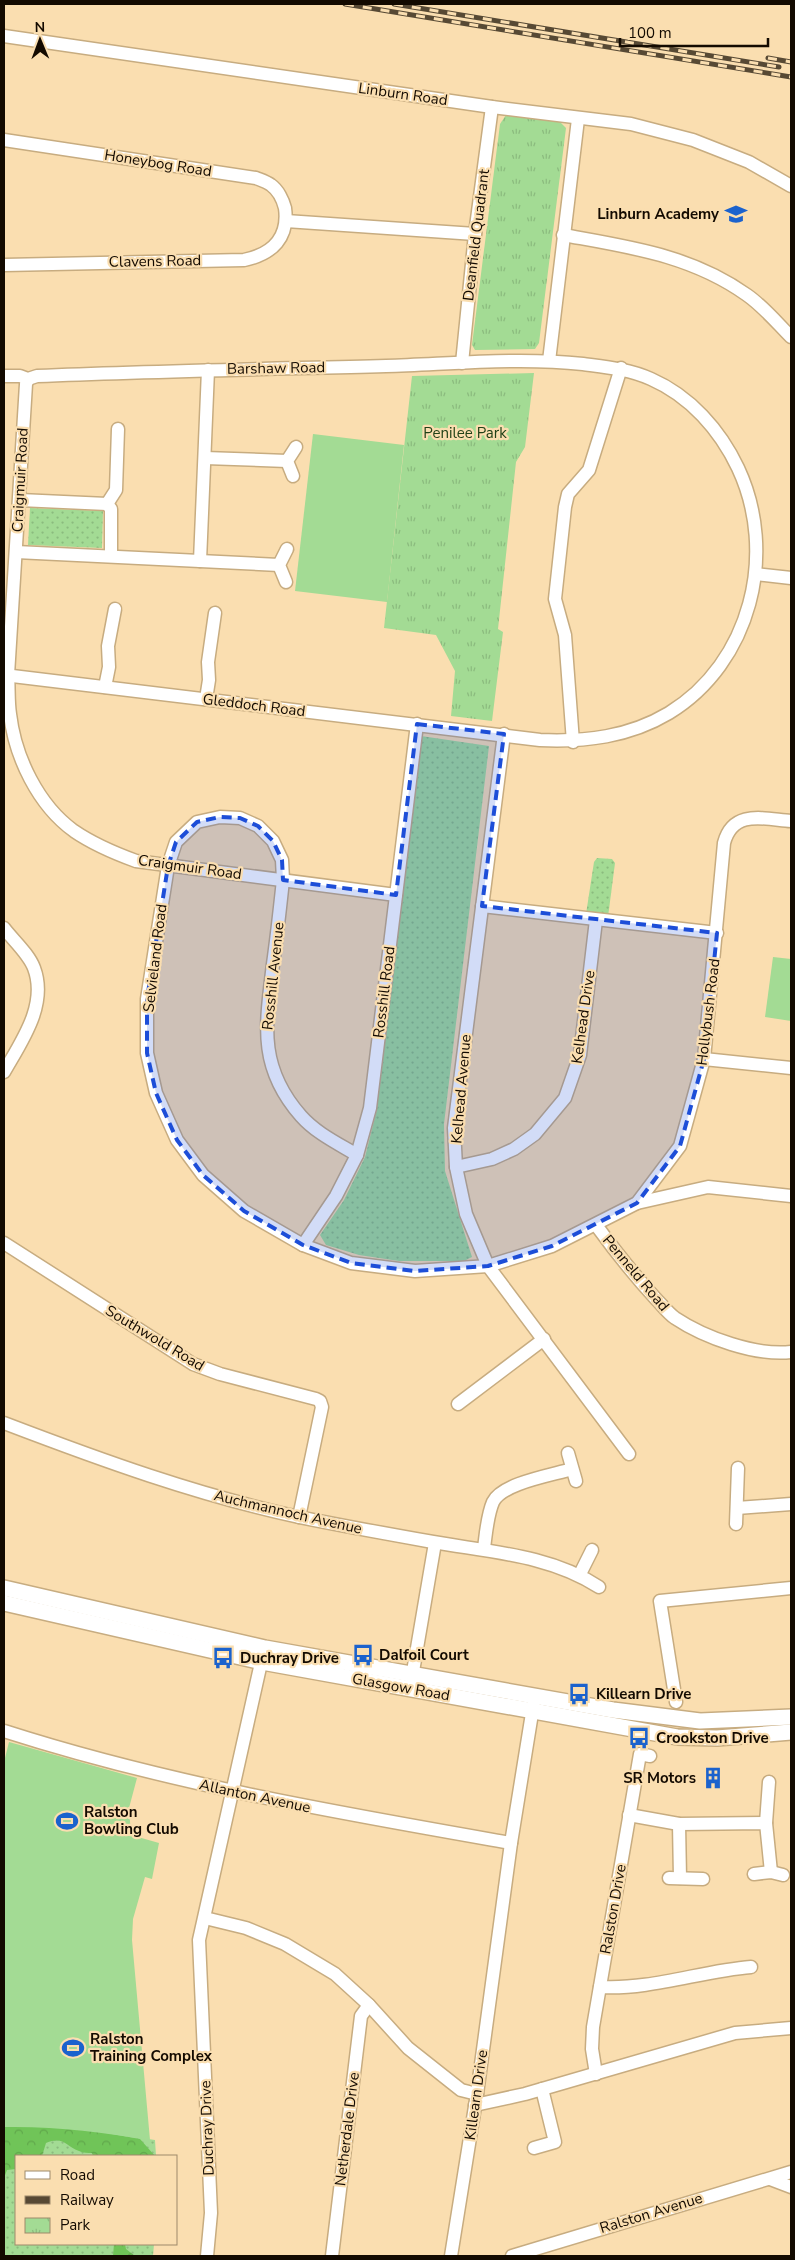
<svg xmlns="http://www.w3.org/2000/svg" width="795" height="2260" viewBox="0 0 795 2260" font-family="'Nunito Sans',sans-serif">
<defs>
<pattern id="grass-dots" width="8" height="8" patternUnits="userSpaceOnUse" patternTransform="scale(1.25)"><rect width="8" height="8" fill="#a3db94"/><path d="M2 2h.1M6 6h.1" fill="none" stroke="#8bbb7e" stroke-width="1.8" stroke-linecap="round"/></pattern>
<pattern id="forest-crowns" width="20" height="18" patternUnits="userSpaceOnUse" patternTransform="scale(1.25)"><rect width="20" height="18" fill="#70c458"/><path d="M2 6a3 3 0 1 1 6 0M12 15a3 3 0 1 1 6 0" fill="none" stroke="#60a74b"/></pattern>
<pattern id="park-tufts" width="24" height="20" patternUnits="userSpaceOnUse" patternTransform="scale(1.25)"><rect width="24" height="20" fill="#a3db94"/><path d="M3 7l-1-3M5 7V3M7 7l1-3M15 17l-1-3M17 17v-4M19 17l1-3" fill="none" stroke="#8bbb7e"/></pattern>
</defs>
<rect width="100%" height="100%" fill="#fadeb0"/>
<g fill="url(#grass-dots)">
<polygon points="30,508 103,511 102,548 28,545"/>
<polygon points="421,736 489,746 444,1124 445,1171 472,1257 464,1261 399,1261 359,1255 326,1245 320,1235 344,1200 365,1157 377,1109"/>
<polygon points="597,858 612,859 615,863 608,917 586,914 594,862"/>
<polygon points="41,2126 95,2131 155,2140 156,2156 16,2156 16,2244 154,2244 153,2256 4,2256 4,2127"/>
</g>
<g fill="url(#forest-crowns)">
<path d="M41,2126l54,5 45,8 15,17h-62l-1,-3c-4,0 -9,0 -13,-2 -14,-5 -15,-15 -33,-8l-4,13h-26v13l-9,1 -3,8v-51z"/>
<polygon points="114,2244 125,2244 126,2249 135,2256 113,2256"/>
</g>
<g fill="url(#park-tufts)">
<polygon points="506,115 560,122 566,128 539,343 535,349 475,350 472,345 500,124"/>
<polygon points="534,373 525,447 516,462 498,629 503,632 492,721 451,716 455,671 436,635 384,628 412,376"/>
</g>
<g fill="#a3db94">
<polygon points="313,434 404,445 387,602 295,591"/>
<polygon points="773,957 791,959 791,1021 765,1017"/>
<path d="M9,1742l128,36 -8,30 2,27 28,8 -7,36 -7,-2 -12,42 -1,21 18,200c-49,-8 -96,-14 -146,-13v-365z"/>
</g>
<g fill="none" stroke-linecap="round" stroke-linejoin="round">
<g stroke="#c7ac80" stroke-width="15">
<g id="minor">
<polyline points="4,36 492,107 631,124 693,140 749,162 791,186"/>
<path d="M4,140l252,38c5,2 11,4 15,7 7,5 12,15 14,23 4,29 -12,46 -41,52l-240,5"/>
<polyline points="286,221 475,234"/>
<path d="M563,235c66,12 128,20 184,60 16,11 30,28 44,42"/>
<polyline points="549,361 578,119"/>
<polyline points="462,363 475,234 492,107"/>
<path d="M4,376h16l8,3 9,-3c116,-5 232,-7 349,-10 65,-2 132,-9 197,-2 23,3 46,5 68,15 39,17 69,51 87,89 40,85 13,195 -69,245 -40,24 -84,29 -129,27l-536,-65"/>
<path d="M28,379l-2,5 -18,291c1,13 0,26 2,39 5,43 28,91 64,117 19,13 40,22 62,30l260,34"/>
<polyline points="205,458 287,461"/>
<polyline points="293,476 287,461 296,447"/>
<polyline points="20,500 107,504"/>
<polyline points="107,504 116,490 118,429"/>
<polyline points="107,504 111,509 111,556"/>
<polyline points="16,552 279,565"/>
<polyline points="200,561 208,370"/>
<polyline points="756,574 791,578"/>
<polyline points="286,582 279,565 287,549"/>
<polyline points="105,687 109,667 108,646 115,609"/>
<polyline points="206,699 209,680 208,662 215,613"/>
<polyline points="504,734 454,1128 456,1167 466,1214 488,1266 629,1454"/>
<polyline points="573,742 565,635 555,599 565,507 568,494 589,470 621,368"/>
<polyline points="482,906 717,933"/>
<path d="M4,928c9,12 25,26 30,40 14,37 -13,74 -30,104"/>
<polyline points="704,1059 791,1068"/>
<path d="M357,1155c-20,-12 -41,-22 -56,-39 -44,-50 -35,-93 -28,-152 4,-28 7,-56 10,-84l-1,-20 -9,-19 -15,-15 -18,-8 -20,-1 -23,5 -21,20 -8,24 -21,133v54l9,40 21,47 26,35 41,36 59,34 48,18 64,8 73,-5 64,-20 85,-43 43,-57 24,-87 20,-216c9,-34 40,-24 67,-22"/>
<polyline points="456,1167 492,1159 514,1149 535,1134 565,1098 580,1055 596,920"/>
<polyline points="637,1203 708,1187 791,1196"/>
<path d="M596,1225c19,26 38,50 60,74 6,6 12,14 19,19 30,20 81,38 116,34"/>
<polyline points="4,1243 193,1364 220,1374 316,1399 320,1401 322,1407 299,1517"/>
<polyline points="303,1245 336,1196 357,1155 370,1108 417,724"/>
<polyline points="458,1404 544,1339"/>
<path d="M4,1423c97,37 193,72 295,94 44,9 89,17 134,25 57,10 117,13 166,45"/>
<polyline points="568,1453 576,1481"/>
<polyline points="737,1508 791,1504"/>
<polyline points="736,1524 738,1468"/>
<path d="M484,1548c2,-14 3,-32 9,-46 9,-19 60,-27 79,-33"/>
<polyline points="580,1574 592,1550"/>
<polyline points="411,1683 435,1543"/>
<polyline points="676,1702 660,1601 791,1588"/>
<path d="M4,1731c165,53 336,82 507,112"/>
<polyline points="629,1815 679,1824 766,1823 771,1872"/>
<polyline points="766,1823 769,1782"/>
<polyline points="679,1824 680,1878"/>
<polyline points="754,1874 771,1872 783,1875"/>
<polyline points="669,1878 703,1879"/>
<polyline points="205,1918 246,1928 285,1944 335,1974 369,2005 408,2048 461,2090 477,2094"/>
<path d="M600,1987c51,3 101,-16 151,-20"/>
<polyline points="596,2074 592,2049 593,2027 640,1754 650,1756"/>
<polyline points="475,2105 525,2094 735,2033 791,2028"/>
<polyline points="534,2148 555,2142 542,2089"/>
<polyline points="770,2179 791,2187"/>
<polyline points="207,2256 211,2213 199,1940 263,1654"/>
<polyline points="332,2256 361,2016 369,2005"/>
<polyline points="451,2256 477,2094 511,1843 534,1701"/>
<polyline points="512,2256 791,2172"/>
</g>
</g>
<g stroke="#c7ac80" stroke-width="18">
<g id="major">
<polyline points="4,1588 265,1648 613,1710 700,1721 791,1717"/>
<polyline points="4,1603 262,1662 677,1737 717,1738 791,1732"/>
</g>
</g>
<use href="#minor" stroke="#fff" stroke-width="12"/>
<use href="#major" stroke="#fff" stroke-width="15"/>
<g stroke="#574934" stroke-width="5">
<g id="rail">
<polyline points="345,4 791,77"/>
<polyline points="394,4 779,67"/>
<polyline points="768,58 791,62"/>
</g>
</g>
<use href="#rail" stroke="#fadeb0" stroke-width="3" stroke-dasharray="9" stroke-linecap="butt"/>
</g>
<path fill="#1d4ed8" fill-opacity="0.2" stroke="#1d4ed8" stroke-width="4" stroke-dasharray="10 6" stroke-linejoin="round" d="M417,724l87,10 -22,172 235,27 -13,126 -24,87 -43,57 -85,43 -64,20 -73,5 -64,-8 -48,-18 -59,-34 -41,-36 -26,-35 -21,-47 -9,-40v-54l21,-133 8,-24 21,-20 23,-5 20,1 18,8 15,15 9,19 1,20 113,15z"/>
<defs>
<g id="school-bare" transform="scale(1.725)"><path d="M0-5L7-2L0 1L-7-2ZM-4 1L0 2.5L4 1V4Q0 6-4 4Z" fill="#1b62cd" stroke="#fadeb0" stroke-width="2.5" paint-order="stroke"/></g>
<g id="bus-bare" transform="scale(1.725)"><path d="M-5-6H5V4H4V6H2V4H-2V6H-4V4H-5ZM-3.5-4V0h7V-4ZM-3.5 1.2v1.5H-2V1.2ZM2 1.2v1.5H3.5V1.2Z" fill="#1b62cd" stroke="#fadeb0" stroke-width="2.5" paint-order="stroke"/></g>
<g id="building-bare" transform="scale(1.725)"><path d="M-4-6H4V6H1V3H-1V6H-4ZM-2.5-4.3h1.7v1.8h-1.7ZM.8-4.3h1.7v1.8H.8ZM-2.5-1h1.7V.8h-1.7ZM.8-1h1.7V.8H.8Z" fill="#1b62cd" stroke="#fadeb0" stroke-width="2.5" paint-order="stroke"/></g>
<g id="stadium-bare" transform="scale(1.725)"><path d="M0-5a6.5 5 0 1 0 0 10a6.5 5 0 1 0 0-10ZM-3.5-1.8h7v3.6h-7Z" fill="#1b62cd" stroke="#fadeb0" stroke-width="2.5" paint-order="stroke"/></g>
</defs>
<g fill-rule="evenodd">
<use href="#school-bare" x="736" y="214"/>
<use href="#bus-bare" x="363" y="1655"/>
<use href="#bus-bare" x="223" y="1658"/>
<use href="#bus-bare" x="579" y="1694"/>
<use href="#bus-bare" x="639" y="1738"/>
<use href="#building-bare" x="713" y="1778"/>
<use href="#stadium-bare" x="67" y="1821"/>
<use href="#stadium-bare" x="73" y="2048"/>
</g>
<g text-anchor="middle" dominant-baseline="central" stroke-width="4.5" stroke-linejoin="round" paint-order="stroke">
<g font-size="15" fill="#130a00" stroke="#fadeb0">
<text transform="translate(403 94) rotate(8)">Linburn Road</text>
<text transform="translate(158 163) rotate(9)">Honeybog Road</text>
<text transform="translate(476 235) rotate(-83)">Deanfield Quadrant</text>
<text transform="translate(155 261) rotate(-1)">Clavens Road</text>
<text transform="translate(276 368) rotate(-1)">Barshaw Road</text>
<text transform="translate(20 480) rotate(-87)">Craigmuir Road</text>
<text transform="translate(254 705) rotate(7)">Gleddoch Road</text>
<text transform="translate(190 867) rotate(8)">Craigmuir Road</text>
<text transform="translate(155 958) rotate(-83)">Selvieland Road</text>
<text transform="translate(273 976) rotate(-84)">Rosshill Avenue</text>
<text transform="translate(384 992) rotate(-83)">Rosshill Road</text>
<text transform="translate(708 1012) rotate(-83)">Hollybush Road</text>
<text transform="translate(583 1017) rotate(-82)">Kelhead Drive</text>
<text transform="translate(461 1089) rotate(-85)">Kelhead Avenue</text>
<text transform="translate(636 1273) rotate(50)">Penneld Road</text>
<text transform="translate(155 1338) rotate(31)">Southwold Road</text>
<text transform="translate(288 1512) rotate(13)">Auchmannoch Avenue</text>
<text transform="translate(401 1687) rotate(10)">Glasgow Road</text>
<text transform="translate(255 1796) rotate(12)">Allanton Avenue</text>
<text transform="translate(613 1909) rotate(-80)">Ralston Drive</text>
<text transform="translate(476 2095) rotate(-82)">Killearn Drive</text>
<text transform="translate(207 2128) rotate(-92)">Duchray Drive</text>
<text transform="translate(347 2129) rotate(-83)">Netherdale Drive</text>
<text transform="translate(651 2213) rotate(-17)">Ralston Avenue</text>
</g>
<g font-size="15" font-weight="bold" fill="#130a00" stroke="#fadeb0" text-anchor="start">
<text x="719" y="214" text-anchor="end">Linburn Academy</text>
<text x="379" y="1655">Dalfoil Court</text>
<text x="240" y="1658">Duchray Drive</text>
<text x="596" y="1694">Killearn Drive</text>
<text x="656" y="1738">Crookston Drive</text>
<text x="696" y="1778" text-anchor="end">SR Motors</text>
<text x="84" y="1812">Ralston<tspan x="84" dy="17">Bowling Club</tspan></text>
<text x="90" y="2039">Ralston<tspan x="90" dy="17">Training Complex</tspan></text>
</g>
<g font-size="15" fill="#204117" stroke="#fadeb0">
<text x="465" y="433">Penilee Park</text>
</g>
</g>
<rect width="795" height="2260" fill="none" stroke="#130a00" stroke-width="10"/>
<rect x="15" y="2155" width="162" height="90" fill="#fadeb0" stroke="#9e896a"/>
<rect x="25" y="2171" width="25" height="8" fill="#ffffff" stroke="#9e896a"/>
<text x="60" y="2180" font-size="15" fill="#130a00">Road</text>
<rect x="25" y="2196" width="25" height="8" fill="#574934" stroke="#9e896a"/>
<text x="60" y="2205" font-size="15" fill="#130a00">Railway</text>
<rect x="25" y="2218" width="25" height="15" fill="url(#park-tufts)" stroke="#9e896a"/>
<text x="60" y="2230" font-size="15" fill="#130a00">Park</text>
<g transform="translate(40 40) rotate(359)" stroke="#fadeb0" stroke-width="4" paint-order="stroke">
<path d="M0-4L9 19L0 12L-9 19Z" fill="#130a00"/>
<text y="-8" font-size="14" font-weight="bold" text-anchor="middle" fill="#130a00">N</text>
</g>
<path d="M620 38v8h148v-8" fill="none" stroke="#130a00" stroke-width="2.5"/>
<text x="628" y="38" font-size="15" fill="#130a00" stroke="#fadeb0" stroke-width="4" paint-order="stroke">100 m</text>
</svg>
